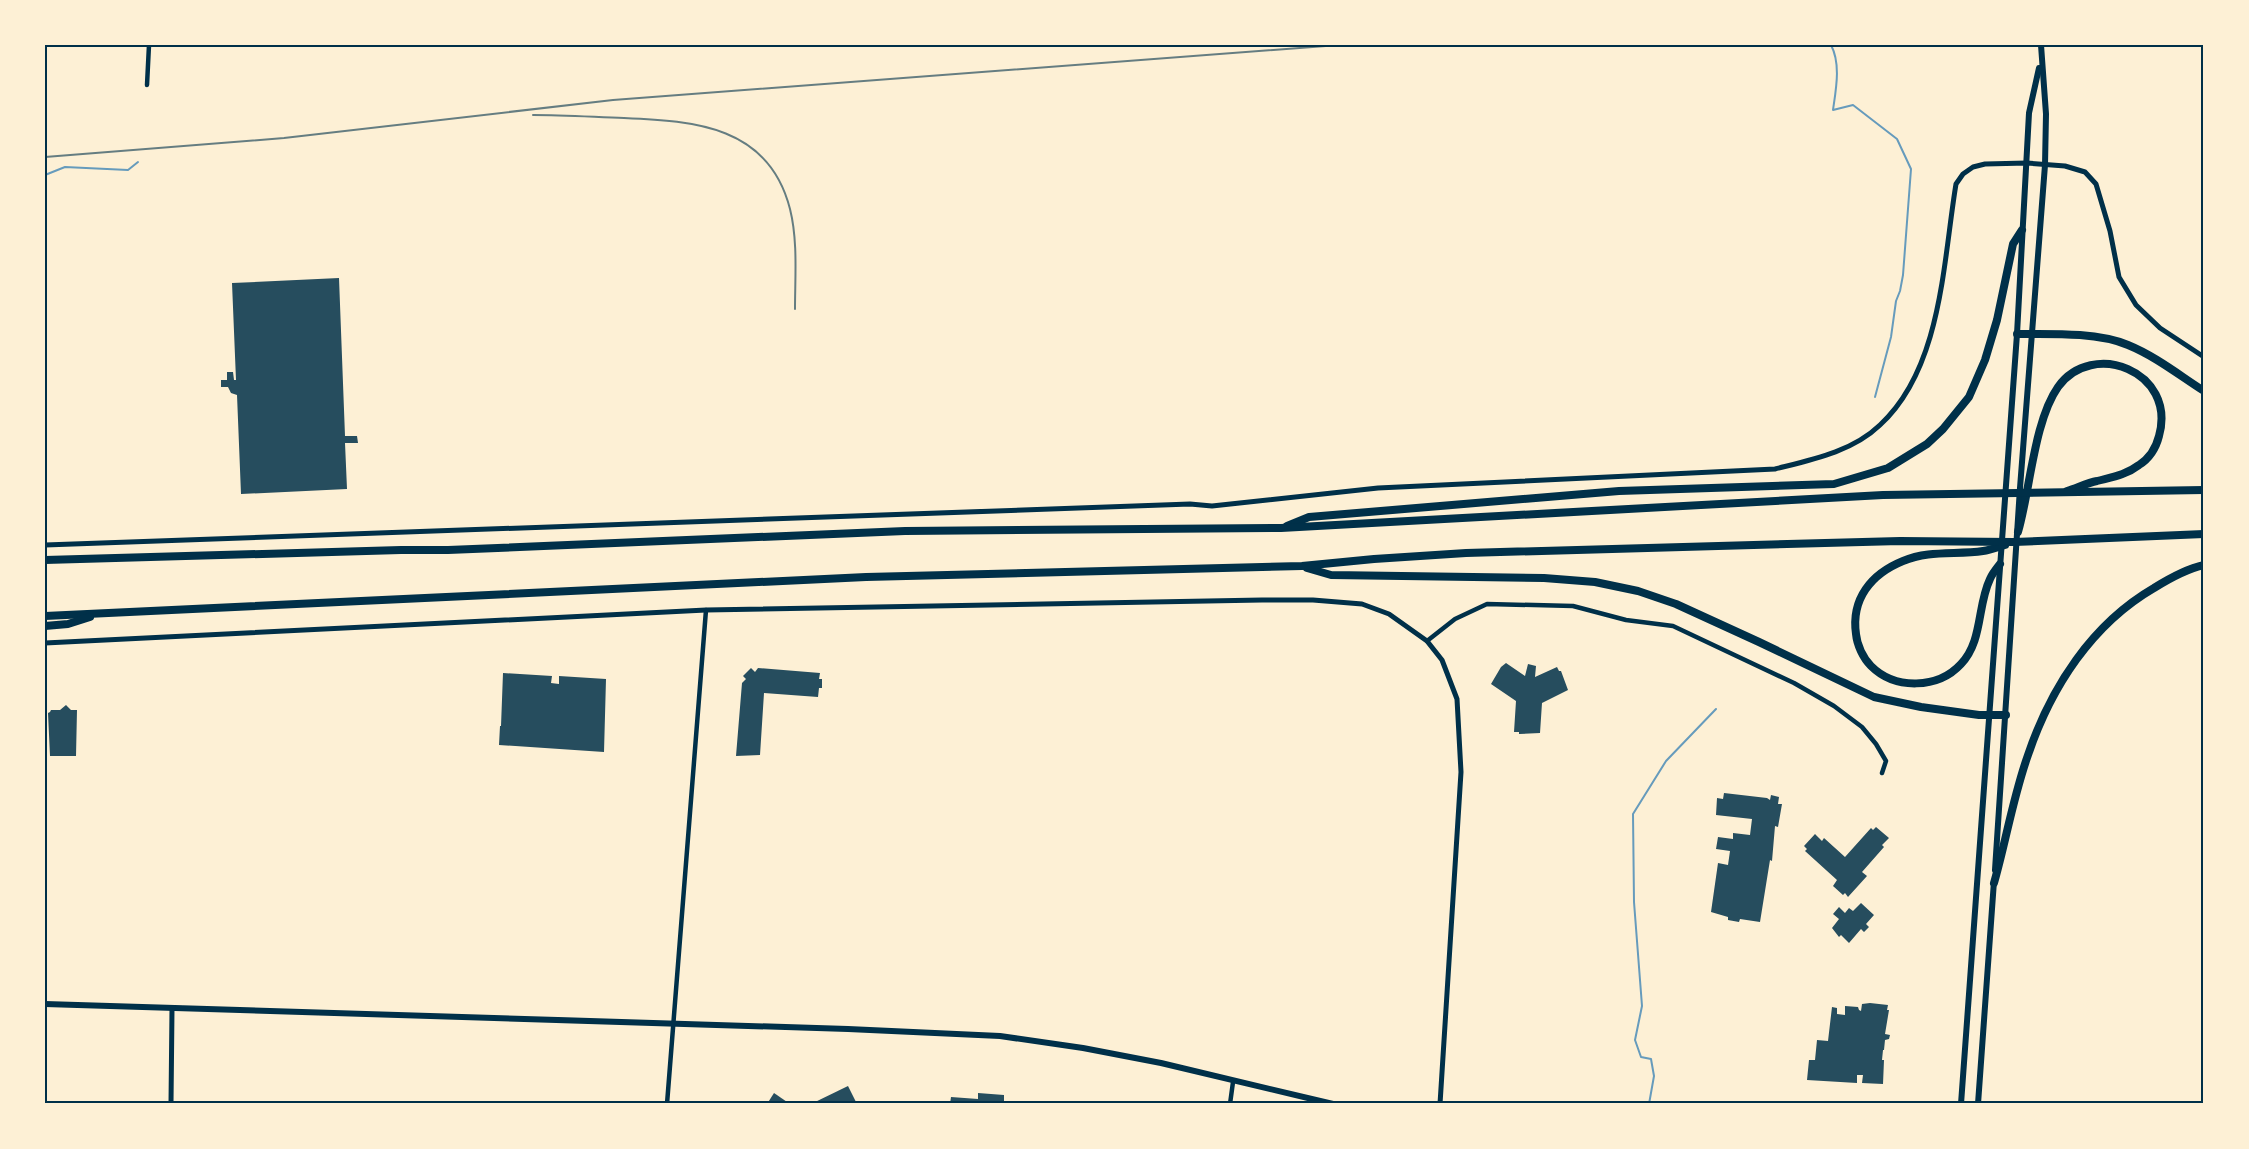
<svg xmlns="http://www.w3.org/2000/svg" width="2249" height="1149" viewBox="0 0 2249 1149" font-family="'Varela Round',sans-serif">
<rect width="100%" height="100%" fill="#fdf0d5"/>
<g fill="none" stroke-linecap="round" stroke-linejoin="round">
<g stroke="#669bbc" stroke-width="2">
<path d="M1831,45c10,19 5,44 2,65l20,-5 44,34 14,30 -8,106 -3,16 -4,10 -5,36 -16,60"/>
<polyline points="45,175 65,167 128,170 138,162"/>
<polyline points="1649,1104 1654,1076 1651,1059 1641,1057 1635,1040 1642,1006 1634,902 1633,814 1666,761 1716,709"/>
</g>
</g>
<g fill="#264d5e">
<polygon points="339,278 345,436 357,436 358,443 345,443 347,489 241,494 237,395 231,393 228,387 221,387 221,380 227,380 227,372 233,372 234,380 236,380 232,283"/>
<polygon points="1506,663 1525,676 1528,664 1536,666 1535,677 1557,667 1559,671 1561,671 1568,690 1542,703 1540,733 1519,734 1519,732 1514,732 1516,701 1491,684 1501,667"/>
<polygon points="751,668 755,672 758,668 820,673 819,679 822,679 822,688 819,688 818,697 764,693 760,755 736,756 742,683 746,679 743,676"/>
<polygon points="503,673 552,676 551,683 559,684 559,676 606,679 604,752 499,745 500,726 501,726"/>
<polygon points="66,705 71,710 77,710 76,756 50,756 48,713 50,712 51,710 60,710"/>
<polygon points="1724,793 1767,798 1770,800 1771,795 1779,797 1778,804 1782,804 1778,827 1775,826 1772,861 1770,860 1760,922 1740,919 1739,922 1728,920 1728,917 1711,912 1718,863 1728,865 1730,851 1716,849 1718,837 1733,839 1733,833 1750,835 1752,819 1716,815 1717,798 1723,799"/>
<polygon points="1876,827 1889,838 1882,845 1884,847 1862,872 1867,876 1848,897 1845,893 1843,895 1833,886 1837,880 1805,851 1807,849 1804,846 1815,834 1822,841 1824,838 1845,857 1871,828 1873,830"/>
<polygon points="1861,903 1874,915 1866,924 1869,927 1864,932 1861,929 1849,943 1841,935 1839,937 1832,928 1839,919 1833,914 1839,907 1845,913 1849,908 1853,911"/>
<polygon points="1870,1003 1888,1005 1887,1010 1889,1010 1885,1034 1890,1035 1889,1039 1885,1040 1884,1050 1883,1050 1882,1060 1884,1060 1883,1084 1862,1083 1863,1075 1857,1075 1857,1083 1807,1080 1809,1060 1815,1060 1817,1040 1828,1041 1832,1007 1837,1008 1837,1014 1845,1015 1845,1006 1858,1007 1859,1010 1861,1011 1862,1004"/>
<polygon points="848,1086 857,1104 811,1104"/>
<polygon points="774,1093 790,1104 767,1104"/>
<polygon points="978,1093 1004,1095 1004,1104 950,1104 951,1097 978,1099"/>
</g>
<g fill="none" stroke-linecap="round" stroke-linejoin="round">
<g stroke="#003049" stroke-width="4.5">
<polyline points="147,85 149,45"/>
<polyline points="1427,641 1455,619 1487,604 1573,606 1626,620 1673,626 1794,683 1834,706 1862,727 1876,744 1886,761 1882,773"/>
<polyline points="667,1104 706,610"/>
<polyline points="1230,1104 1233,1082"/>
</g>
<g stroke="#003049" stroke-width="5">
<path d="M45,545l1145,-41 22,2 166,-18 397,-19c36,-9 77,-17 105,-44 62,-57 63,-163 76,-241l7,-10 10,-7 12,-3 42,-1 38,3 20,6 11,12 14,47 9,46 17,28 24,23 44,29"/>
<polyline points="45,643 706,610 1262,600 1313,600 1362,604 1389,614 1427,641 1442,660 1457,699 1461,772 1440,1104"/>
<polyline points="171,1104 172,1009"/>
</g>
<g stroke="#003049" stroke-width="6">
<polyline points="1995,870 2020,488 2045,165 2046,114 2041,45"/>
<polyline points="45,1004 848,1029 1000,1036 1083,1048 1161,1063 1333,1104"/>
<polyline points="1961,1104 2017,334 2029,113 2039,68"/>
<polyline points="1978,1104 1994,881"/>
</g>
<g stroke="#003049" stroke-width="8">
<path d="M2017,334c33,0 80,-2 111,11 27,11 51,30 76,46"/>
<polyline points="1287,526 1309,517 1619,491 1834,484 1888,468 1927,444 1943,429 1969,397 1985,360 1997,320 2013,244 2022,230"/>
<path d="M2018,532c12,-41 16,-111 40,-145 34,-48 119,-16 101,49 -3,12 -9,22 -20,29 -13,10 -27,12 -42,16 -10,2 -20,7 -30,10"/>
<polyline points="45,560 401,550 448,550 905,531 1281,528 1883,495 2204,490"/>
<path d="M2000,564c-4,5 -8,10 -10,15 -13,27 -7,62 -29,85 -23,25 -66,26 -90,2 -8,-8 -14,-21 -15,-32 -5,-35 15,-60 47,-73 26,-11 53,-6 80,-10 8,-1 15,-4 22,-6"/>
<polyline points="1307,568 1331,575 1544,578 1595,582 1638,591 1676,604 1759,642 1874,697 1921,707 1979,715 2006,715"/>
<polyline points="45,616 866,577 1302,566 1374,559 1466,553 1900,541 2014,542 2204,534"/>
<polyline points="45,626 68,624 90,617"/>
<path d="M1994,883c12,-42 19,-86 34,-128 23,-68 64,-131 126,-167 16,-10 32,-19 50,-23"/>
</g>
<g stroke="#657d81" stroke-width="2">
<path d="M533,115c30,0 61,2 91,3 71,3 145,8 166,91 8,32 5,68 5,100"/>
<polyline points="45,157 284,138 613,100 1339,45"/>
</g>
</g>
<rect width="2249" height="1149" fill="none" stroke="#fdf0d5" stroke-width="93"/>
<rect x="46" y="46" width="2156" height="1056" fill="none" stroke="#003049" stroke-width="2"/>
</svg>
